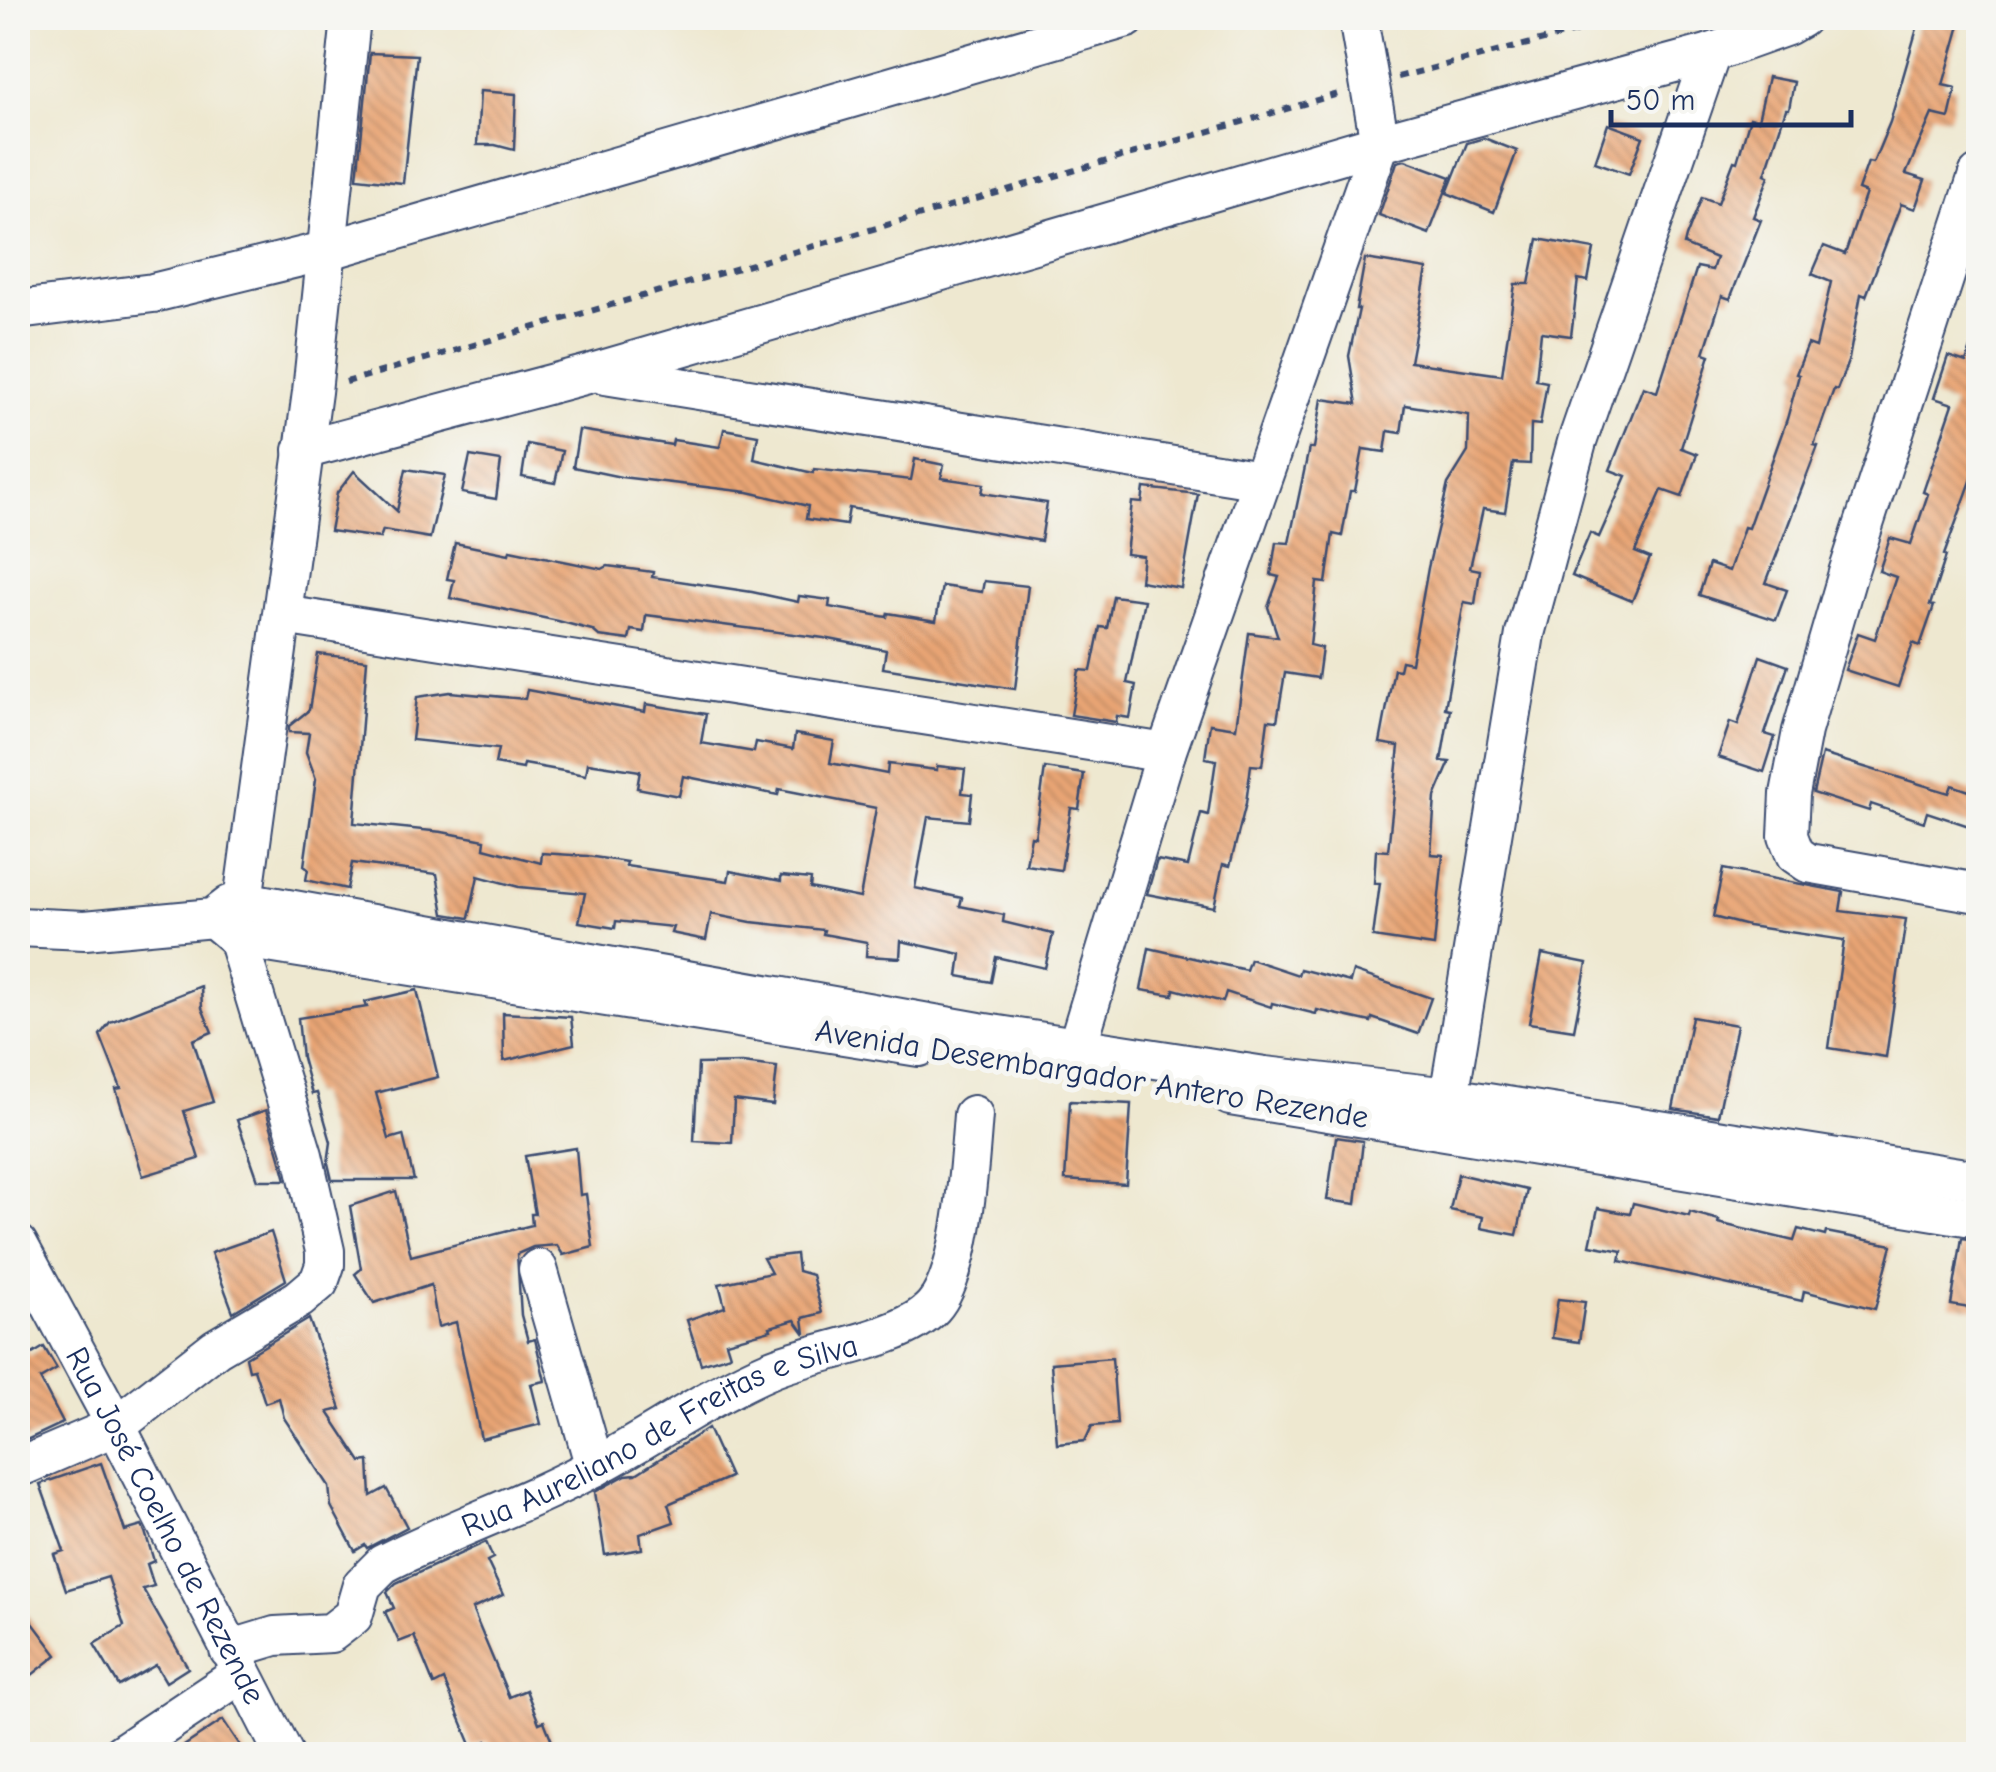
<svg xmlns="http://www.w3.org/2000/svg" width="1996" height="1772" viewBox="0 0 1996 1772" font-family="'Comic Neue',sans-serif">
<defs>
<pattern id="building-back-hatch" width="6" height="6" patternUnits="userSpaceOnUse" patternTransform="scale(2.5)"><rect width="6" height="6" fill="#e9a574"/><path d="M-1 5l2 2M0 0l6 6M5-1l2 2" fill="none" stroke="#bc8762"/></pattern>
</defs>
<rect width="100%" height="100%" fill="#f6f6f2"/>
<filter id="ink" filterUnits="userSpaceOnUse"><feTurbulence type="fractalNoise" baseFrequency=".01" numOctaves="2"/><feDisplacementMap in="SourceGraphic" scale="20" xChannelSelector="R" yChannelSelector="G"/><feConvolveMatrix kernelMatrix="1 2 1 2 8 2 1 2 1" color-interpolation-filters="sRGB"/></filter>
<filter id="wash" filterUnits="userSpaceOnUse"><feTurbulence type="fractalNoise" baseFrequency=".0048" numOctaves="4" result="noise"/><feDisplacementMap in="SourceGraphic" scale="40" xChannelSelector="R" yChannelSelector="G"/><feGaussianBlur stdDeviation="2.25" result="paint"/><feColorMatrix in="noise" values="0 0 0 0 0 0 0 0 0 0 0 0 0 0 0 0 0 1.4 0 .05"/><feComposite in="paint" operator="in"/></filter>
<g filter="url(#wash)">
<rect width="100%" height="100%" fill="#eee8d0"/>
<g id="blocks">
<g fill="url(#building-back-hatch)">
<polygon points="1920,18 1962,18 1943,85 1956,88 1949,118 1932,114 1906,174 1925,180 1915,209 1901,204 1866,296 1861,294 1849,359 1837,390 1834,389 1814,445 1818,446 1766,583 1787,590 1776,620 1699,595 1709,564 1729,571 1744,527 1748,528 1787,419 1799,375 1796,374 1808,344 1816,347 1831,282 1812,274 1824,246 1845,254 1866,193 1858,190 1868,162 1873,163 1890,122"/>
<polygon points="370,53 417,55 403,183 357,178"/>
<polygon points="1768,77 1794,82 1789,109 1786,109 1765,174 1769,176 1753,217 1761,220 1730,299 1722,296 1704,353 1710,355 1681,448 1697,454 1682,497 1662,490 1635,552 1650,558 1632,601 1572,576 1590,533 1599,537 1626,476 1610,470 1643,387 1657,392 1697,267 1712,270 1716,258 1684,245 1686,237 1702,197 1718,203 1734,161 1737,162 1750,118 1758,120"/>
<polygon points="480,91 516,94 514,150 495,145 477,145"/>
<polygon points="1608,124 1643,137 1629,174 1595,162"/>
<polygon points="1484,138 1517,151 1494,212 1447,193 1467,143"/>
<polygon points="1405,160 1451,177 1429,234 1379,215 1397,162"/>
<polygon points="1538,239 1594,249 1588,281 1578,279 1571,336 1541,332 1536,380 1547,382 1540,425 1531,424 1530,464 1513,463 1505,512 1483,509 1470,568 1480,570 1475,604 1464,602 1445,708 1450,709 1441,761 1450,762 1435,797 1431,854 1443,855 1434,946 1373,937 1380,883 1374,883 1376,850 1388,851 1399,746 1380,743 1394,669 1399,670 1401,661 1411,663 1428,568 1448,484 1468,452 1469,415 1405,405 1401,433 1388,431 1385,452 1363,449 1355,491 1350,491 1342,536 1333,534 1326,583 1317,582 1310,645 1322,648 1318,678 1285,673 1277,721 1268,720 1262,766 1251,765 1246,803 1230,866 1223,864 1214,907 1147,894 1157,860 1188,866 1201,813 1208,815 1216,760 1205,758 1210,724 1236,728 1249,633 1278,637 1268,607 1279,577 1271,575 1276,542 1289,543 1309,448 1314,448 1322,399 1357,404 1349,356 1359,309 1356,309 1365,259 1427,269 1410,362 1502,375 1515,284 1529,284"/>
<polygon points="1974,340 1978,341 1978,449 1972,468 1975,470 1944,555 1946,556 1930,605 1934,606 1920,646 1913,643 1898,687 1845,670 1858,633 1875,639 1896,577 1879,571 1890,538 1911,544 1928,494 1923,492 1953,404 1934,398 1948,356 1966,362"/>
<polygon points="724,429 758,435 754,459 813,473 814,469 911,480 915,459 944,465 941,478 984,484 982,493 1047,503 1041,541 849,508 846,525 806,519 808,506 748,492 621,477 573,467 579,430 672,445 673,440 720,447"/>
<polygon points="527,444 562,451 555,483 522,477"/>
<polygon points="470,456 501,461 496,499 462,493"/>
<polygon points="406,469 445,475 430,538 383,530 380,538 330,531 337,493 354,471 397,511"/>
<polygon points="1144,488 1198,494 1181,588 1140,581 1143,556 1126,554 1132,502 1142,503"/>
<polygon points="455,543 509,554 510,550 602,569 608,566 653,572 652,577 752,592 798,602 799,596 830,600 829,607 887,617 888,613 936,621 942,586 982,592 984,581 1028,586 1015,689 883,668 886,650 824,638 646,615 644,632 631,630 629,640 599,636 592,630 558,621 450,598 454,580 447,579"/>
<polygon points="1113,596 1144,600 1127,683 1136,685 1130,718 1117,716 1116,722 1071,715 1079,670 1091,671 1100,627 1107,628"/>
<polygon points="318,654 367,660 354,823 442,832 485,840 484,848 541,863 542,853 587,856 627,862 626,866 728,881 730,871 781,881 781,876 811,879 810,888 860,898 876,808 779,789 778,795 683,776 679,796 637,788 640,771 588,763 586,775 524,764 523,769 495,764 498,749 412,740 417,697 450,692 525,699 527,690 645,712 646,704 706,714 701,743 754,752 756,742 793,749 795,734 834,741 830,763 887,774 888,764 937,770 937,766 965,769 962,793 972,794 969,821 928,817 915,888 962,898 960,906 1004,915 1003,922 1053,934 1045,968 996,957 991,982 958,976 961,954 901,941 900,958 866,956 867,942 823,934 824,930 751,922 711,914 706,940 671,933 673,927 616,921 615,928 579,922 585,893 519,887 478,876 469,918 444,914 437,874 352,863 347,889 306,880 308,869 304,866 316,779 306,752 309,733 289,732 289,726 309,710"/>
<polygon points="1760,656 1788,666 1765,734 1775,737 1764,772 1718,757 1730,722 1738,725"/>
<polygon points="1822,754 1949,793 1952,785 1978,794 1978,829 1927,812 1924,822 1871,804 1869,811 1813,793"/>
<polygon points="1045,768 1084,774 1079,809 1071,808 1061,870 1026,865 1031,836 1035,837"/>
<polygon points="1723,869 1843,892 1840,911 1906,919 1886,1057 1829,1048 1844,940 1748,926 1713,917"/>
<polygon points="1149,948 1246,970 1250,959 1298,975 1300,969 1350,982 1353,971 1431,998 1418,1034 1372,1018 1371,1022 1317,1010 1316,1014 1272,1003 1271,1007 1226,992 1223,1002 1174,989 1173,995 1141,990"/>
<polygon points="1542,954 1587,963 1574,1030 1529,1023"/>
<polygon points="201,986 202,1008 212,1032 193,1040 213,1102 184,1111 199,1159 143,1176 116,1089 121,1088 100,1035 110,1022"/>
<polygon points="417,990 438,1077 376,1093 389,1139 403,1135 414,1180 332,1180 328,1163 331,1142 317,1093 312,1094 302,1058 298,1018 367,1007 365,1002"/>
<polygon points="503,1013 571,1017 574,1044 504,1061"/>
<polygon points="1692,1017 1737,1025 1718,1116 1673,1109"/>
<polygon points="742,1063 777,1067 773,1105 734,1100 732,1143 694,1141 698,1064"/>
<polygon points="1070,1101 1131,1104 1126,1184 1065,1180"/>
<polygon points="266,1110 281,1161 286,1180 258,1180 237,1120"/>
<polygon points="1336,1137 1363,1141 1356,1204 1327,1200"/>
<polygon points="576,1148 580,1195 586,1194 593,1247 563,1255 557,1245 533,1247 517,1254 521,1315 528,1341 535,1339 545,1381 531,1384 541,1424 481,1439 456,1322 438,1327 431,1285 374,1303 355,1274 361,1269 350,1206 396,1191 411,1256 532,1225 531,1214 535,1214 525,1156"/>
<polygon points="1458,1174 1527,1190 1517,1235 1481,1228 1483,1217 1450,1210"/>
<polygon points="1633,1203 1689,1216 1690,1212 1719,1220 1718,1223 1794,1241 1798,1229 1825,1236 1826,1232 1892,1245 1875,1309 1804,1291 1802,1301 1620,1261 1622,1251 1590,1245 1598,1208 1630,1214"/>
<polygon points="271,1232 286,1280 233,1312 211,1253"/>
<polygon points="1962,1238 1978,1240 1976,1309 1951,1305"/>
<polygon points="796,1254 798,1271 812,1275 822,1313 803,1318 805,1334 795,1320 770,1327 771,1330 726,1342 730,1355 701,1364 687,1320 725,1307 719,1284 771,1273 763,1258"/>
<polygon points="1558,1299 1585,1302 1579,1342 1552,1338"/>
<polygon points="309,1319 341,1409 328,1412 361,1462 369,1461 371,1496 386,1488 407,1527 367,1548 365,1545 355,1551 331,1506 329,1486 284,1418 279,1398 265,1403 254,1369 249,1370 246,1357"/>
<polygon points="18,1334 29,1356 44,1347 57,1369 40,1379 63,1423 18,1444"/>
<polygon points="1112,1358 1117,1424 1092,1426 1085,1441 1057,1444 1051,1363"/>
<polygon points="708,1428 730,1477 668,1504 674,1522 640,1534 642,1549 605,1555 595,1492 626,1475 636,1474"/>
<polygon points="101,1463 125,1531 142,1526 145,1532 154,1561 147,1564 154,1586 143,1589 188,1668 166,1682 156,1665 119,1686 94,1644 124,1626 108,1577 66,1590 54,1554 64,1551 40,1484"/>
<polygon points="486,1542 493,1558 487,1561 503,1595 472,1609 509,1697 526,1690 539,1723 544,1721 554,1746 534,1754 493,1754 487,1741 472,1747 444,1680 434,1685 414,1636 399,1642 385,1612 394,1608 387,1592 396,1583"/>
<polygon points="18,1603 57,1655 32,1675 18,1656"/>
<polygon points="223,1720 246,1754 172,1754"/>
</g>
</g>
</g>
<g filter="url(#ink)">
<use href="#blocks" fill-opacity="0" stroke="#3b4b6f" stroke-width="2.5"/>
<g fill="none" stroke-linecap="round" stroke-linejoin="round">
<g stroke="#3b4b6f" stroke-width="42">
<g id="minor">
<polyline points="1978,175 1848,573 1802,731 1790,794 1788,836 1795,854 1808,863 1978,893"/>
<polyline points="18,310 153,293 329,250 1127,18"/>
<polyline points="605,375 1261,480"/>
<polyline points="303,450 592,373 1380,143 1711,53 1787,26 1801,18"/>
<polyline points="283,615 1166,753"/>
<polyline points="243,901 312,392 351,18"/>
<polyline points="213,918 237,938 919,1047"/>
<polyline points="18,927 85,930 213,918 230,905 243,901 979,1032 1265,1076 1449,1097 1978,1180"/>
<polyline points="1077,1047 1166,753 1380,143 1358,18"/>
<polyline points="1230,1096 1978,1218"/>
<polyline points="1449,1097 1525,634 1577,442 1711,53"/>
<path id="s1" d="M18,1244l98,182 168,328"/>
<polyline points="538,1269 595,1467"/>
<polyline points="18,1468 116,1426 216,1348 299,1299 319,1282 325,1265 325,1251 303,1155 237,938"/>
<path id="s2" d="M229,1650l46,-14 56,-3 22,-17 9,-31 21,-21c70,-36 146,-61 215,-99 58,-31 112,-70 173,-96 44,-19 131,-28 162,-62 31,-34 36,-145 40,-192"/>
<polyline points="121,1754 242,1673"/>
</g>
</g>
<g stroke="#3b4b6f" stroke-width="6" stroke-dasharray="8 8" stroke-linecap="butt">
<polyline points="1398,77 1630,18"/>
<polyline points="346,382 1338,94"/>
</g>
<use href="#minor" stroke="#fff" stroke-width="38"/>
</g>
</g>
<g text-anchor="middle" dominant-baseline="central" stroke-width="10" stroke-linejoin="round" paint-order="stroke">
<g font-size="32" fill="#1b2f5e" stroke="#f6f6f2">
<text transform="translate(1092 1074) rotate(9)">Avenida Desembargador Antero Rezende</text>
<text stroke="none"><textPath href="#s2" startOffset="500">Rua Aureliano de Freitas e Silva</textPath></text>
<text stroke="none"><textPath href="#s1" startOffset="318">Rua José Coelho de Rezende</textPath></text>
</g>
</g>
<rect width="1996" height="1772" fill="none" stroke="#f6f6f2" stroke-width="60"/>
<path d="M1611 110v15h240v-15" fill="none" stroke="#1b2f5e" stroke-width="5"/>
<text x="1626" y="110" font-size="30" fill="#1b2f5e" stroke="#f6f6f2" stroke-width="8" paint-order="stroke">50 m</text>
</svg>
